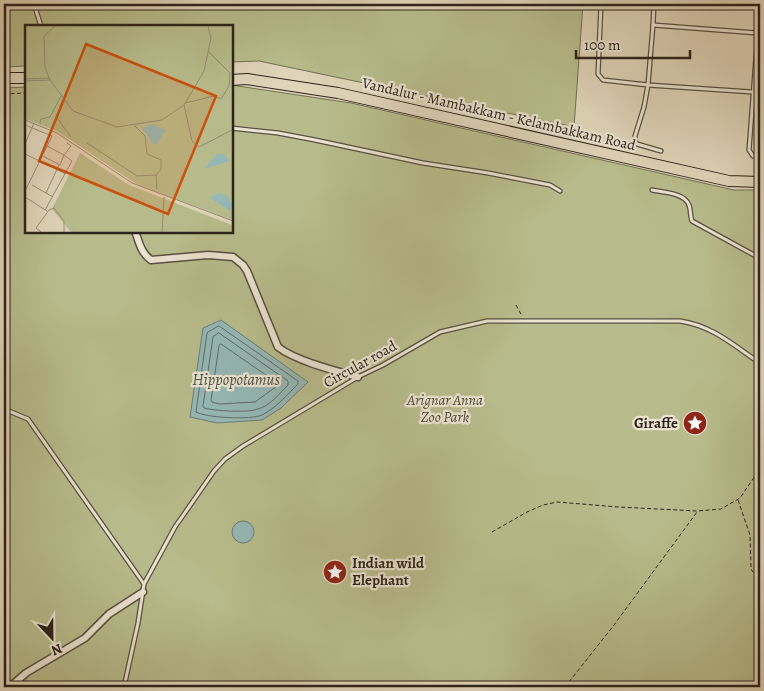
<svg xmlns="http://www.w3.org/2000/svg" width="764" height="691" viewBox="0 0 764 691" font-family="Alegreya,serif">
<rect width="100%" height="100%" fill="#e0d5ba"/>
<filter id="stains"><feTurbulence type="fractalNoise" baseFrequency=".004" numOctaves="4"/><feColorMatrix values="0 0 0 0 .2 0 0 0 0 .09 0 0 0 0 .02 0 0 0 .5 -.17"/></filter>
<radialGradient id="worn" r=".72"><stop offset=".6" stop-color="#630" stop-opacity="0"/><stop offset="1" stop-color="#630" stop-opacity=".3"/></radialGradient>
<g fill="#b8bc8c" stroke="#727054">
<polygon points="4,4 583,4 574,127 259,61 231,62 231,26 26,26 26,66 4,67"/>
<polygon points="231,85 351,103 734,190 760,190 760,687 4,687 4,88 26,87 26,231 231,231"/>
</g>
<g fill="#95b7b6" stroke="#6b7c78">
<polygon points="221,320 308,382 281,408 262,420 217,423 190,417 203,328"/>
<circle cx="243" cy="532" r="11"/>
</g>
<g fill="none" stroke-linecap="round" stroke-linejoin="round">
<g stroke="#606d68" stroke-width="1">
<path d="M219,326l79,55v3c-11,11 -22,24 -36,31 -11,5 -55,3 -66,-3l11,-79z"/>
<path d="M219,333l69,48v4c-8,8 -18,21 -30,24 -10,4 -43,2 -54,-1l-1,-2 10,-69z"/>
<polygon points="221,344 276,382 277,386 255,402 219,404 212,402 211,400 219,346"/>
</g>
<g stroke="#595043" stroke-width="5.5">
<g id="lane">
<polyline points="34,4 41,26"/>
<polyline points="601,4 598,74 603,80 648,85 644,107 635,136 635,141 637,144 661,151"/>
<polyline points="760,4 749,150 753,156 760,157"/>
<polyline points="653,25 654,4"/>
<polyline points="752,92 648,85 653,25 757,33"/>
<polyline points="231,128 278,133 315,140 423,163 488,173 550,185 560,191"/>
<path d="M652,190c11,2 33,3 37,15 2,5 1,11 3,16l62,34 6,5"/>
<polyline points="4,409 28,419 144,584"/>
<path d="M124,687l14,-64 6,-39 31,-57 39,-56 11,-12 18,-13 115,-69 25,-12 57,-33 47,-11h193c33,5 53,24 80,42"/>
</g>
</g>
<g stroke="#595043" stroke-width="9">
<g id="street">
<path d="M135,231c4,11 6,22 16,29l57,-5 25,2 10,8 4,6 31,76c18,14 58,24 80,30"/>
<polyline points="10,687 26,673 85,638 109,614 143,592"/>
</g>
</g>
<g stroke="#2c231b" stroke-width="12">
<g id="primary">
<polyline points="4,78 26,78"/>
<polyline points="231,80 247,79 338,93 729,181 760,182"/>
</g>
</g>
<g stroke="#2c231b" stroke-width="1" stroke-dasharray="4 2.5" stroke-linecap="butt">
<polyline points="4,94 26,93"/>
<polyline points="516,305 522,316"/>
<polyline points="738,500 750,535 751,567 752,571 760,578"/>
<polyline points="492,532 527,512 543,505 557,502 618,507 697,511 721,509 740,498 755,476 760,463"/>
<polyline points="565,687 614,625 697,512"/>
</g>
<use href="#lane" stroke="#ebe4d2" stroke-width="3"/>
<use href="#street" stroke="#ebe4d2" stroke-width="6"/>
<use href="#primary" stroke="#e0d5ba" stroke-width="10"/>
</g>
<defs>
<g id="sight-disc" transform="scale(1.25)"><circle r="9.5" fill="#8f2418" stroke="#ebe4d2"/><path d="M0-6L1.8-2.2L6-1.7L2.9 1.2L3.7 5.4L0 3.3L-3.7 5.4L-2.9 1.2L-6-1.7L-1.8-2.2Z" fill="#fff"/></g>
</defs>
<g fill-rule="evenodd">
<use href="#sight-disc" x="695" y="423"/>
<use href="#sight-disc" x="335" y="572"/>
</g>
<g text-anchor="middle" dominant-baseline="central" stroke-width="4.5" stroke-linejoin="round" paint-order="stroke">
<g font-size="15" fill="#2c231b" stroke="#ebe4d2">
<text transform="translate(499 114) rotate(13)">Vandalur - Mambakkam - Kelambakkam Road</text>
<text transform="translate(360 364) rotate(-29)">Circular road</text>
</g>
<g font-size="15" font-style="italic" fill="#4f4937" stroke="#ebe4d2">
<text x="445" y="400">Arignar Anna<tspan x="445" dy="17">Zoo Park</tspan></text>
</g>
<g font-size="15" font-weight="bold" fill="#2c231b" stroke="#ebe4d2" text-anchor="end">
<text x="678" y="423">Giraffe</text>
<text x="352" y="563" text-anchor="start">Indian wild<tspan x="352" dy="17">Elephant</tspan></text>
</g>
<g font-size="16" font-style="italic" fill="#4c4f4a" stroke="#ebe4d2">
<text x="236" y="380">Hippopotamus</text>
</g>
</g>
<g transform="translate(25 25)">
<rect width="208" height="208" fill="#e0d5ba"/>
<path d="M0,1h207v194l-94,-35 -81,-54 -32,-12zM55,128l49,32 103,40v7h-161l-19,-23z" fill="#b8bc8c"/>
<path d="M128,99l12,6 -8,14h-4l-11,-16zM192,129h7l6,7 -26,8zM194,168l8,3 5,8 -2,7 -20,-13z" fill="#95b7b6"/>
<path fill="none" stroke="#988e7a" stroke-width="1" d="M30,1l-11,10 1,32 5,12 23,31 44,16 45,-7 22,-15 20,-34 7,-33 -3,-12M0,54l24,-1M0,56l25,-1M39,74l-7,19 14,19M160,78l29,-7 7,3 8,-13 1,-13 -22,-22M159,80l8,36 7,6 33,-17M0,95l32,13 75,50 101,38M15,98l1,-4 9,-2 11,-21M0,100l27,11 -27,55M109,100l11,11 2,18 14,6v9l-5,6 1,14M62,118l50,33 19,-1M0,119l9,-21M0,129l41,20M18,131l17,9 4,-10 -17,-9M7,160l21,12M21,168l13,-28M0,172l22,14M20,185l27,-49 -8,-6 7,-9 -4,-3M16,207l-5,-4 13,-18 5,-2 10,13v11M137,207l2,-35"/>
<path fill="#cc510e" fill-opacity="0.15" stroke="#cc510e" stroke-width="2.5" d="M61,19l130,52 -48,118 -129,-53z"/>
<rect width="208" height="208" fill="none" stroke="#2c231b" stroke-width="2.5"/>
</g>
<rect width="764" height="691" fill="none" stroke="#e0d5ba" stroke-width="20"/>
<rect x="5" y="5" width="754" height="681" fill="none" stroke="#2c231b" stroke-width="2.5"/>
<rect x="10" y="10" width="744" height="671" fill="none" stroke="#2c231b"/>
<g transform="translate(52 638) rotate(158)" stroke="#ebe4d2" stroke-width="4" paint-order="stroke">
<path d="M0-4L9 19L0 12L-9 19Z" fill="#2c231b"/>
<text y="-8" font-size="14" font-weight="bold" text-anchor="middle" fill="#2c231b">N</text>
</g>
<path d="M576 50v8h114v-8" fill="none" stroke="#2c231b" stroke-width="2.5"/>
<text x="584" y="50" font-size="15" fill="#2c231b" stroke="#ebe4d2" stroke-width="4" paint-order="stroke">100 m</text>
<rect width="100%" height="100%" filter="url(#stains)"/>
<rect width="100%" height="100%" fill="url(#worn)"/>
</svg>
